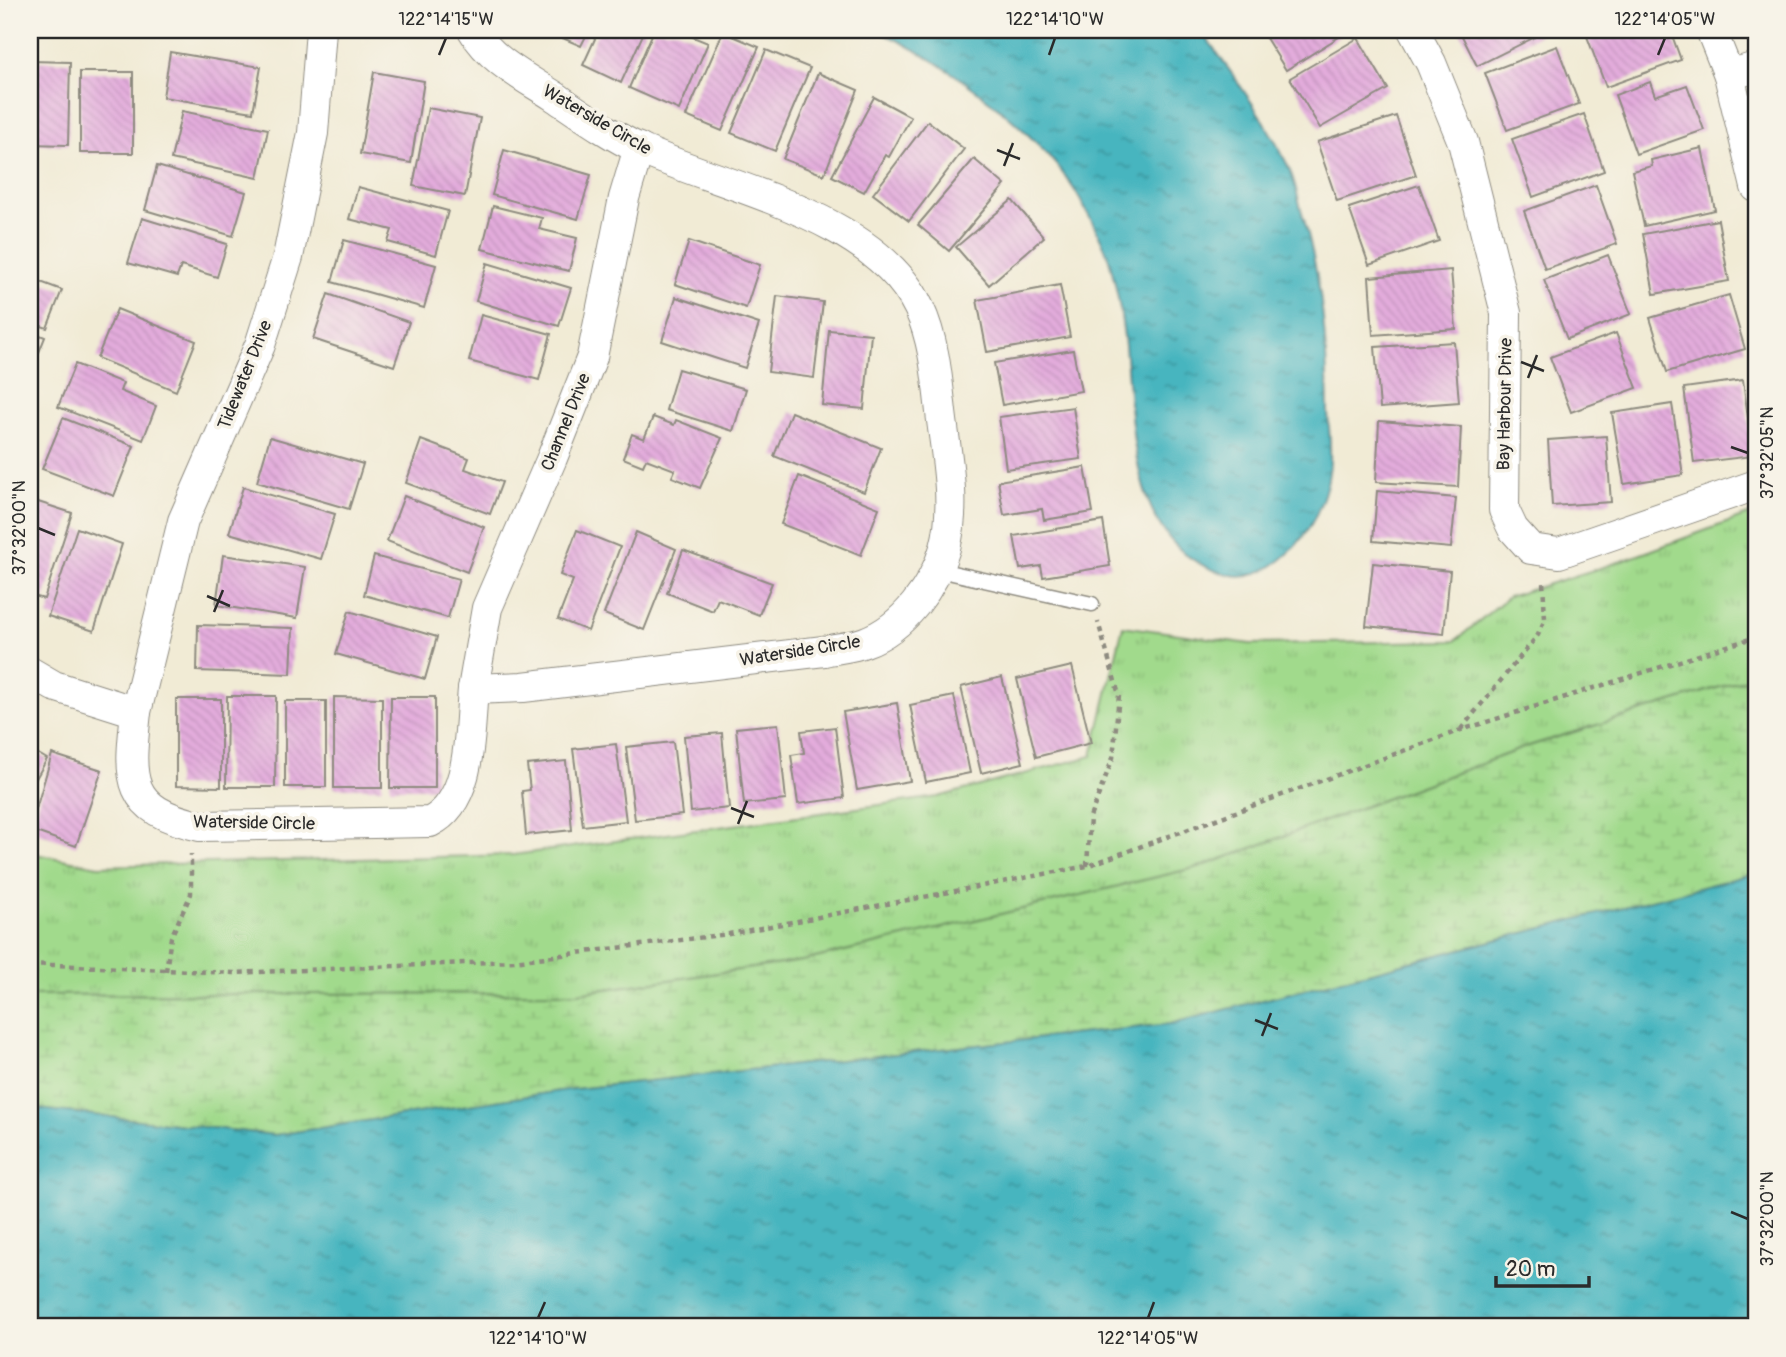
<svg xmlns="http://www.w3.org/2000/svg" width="1786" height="1357" viewBox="0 0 1786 1357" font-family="Pangolin,sans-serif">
<defs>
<pattern id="grass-tufts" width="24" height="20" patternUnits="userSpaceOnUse" patternTransform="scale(1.75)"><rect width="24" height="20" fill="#a1da8c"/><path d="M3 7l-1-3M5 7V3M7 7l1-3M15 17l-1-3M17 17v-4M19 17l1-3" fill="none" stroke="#8bbb79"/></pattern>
<pattern id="wetland-marsh" width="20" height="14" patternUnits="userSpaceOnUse" patternTransform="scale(1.75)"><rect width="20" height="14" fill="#a1da8c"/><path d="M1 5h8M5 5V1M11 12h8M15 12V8" fill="none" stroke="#8bbb79"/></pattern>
<pattern id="water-ripples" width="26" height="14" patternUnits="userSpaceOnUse" patternTransform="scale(1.75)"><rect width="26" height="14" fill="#46b5bf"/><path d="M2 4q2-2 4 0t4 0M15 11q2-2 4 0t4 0" fill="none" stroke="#3b939b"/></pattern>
<pattern id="building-back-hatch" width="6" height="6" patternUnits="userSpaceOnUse" patternTransform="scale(1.75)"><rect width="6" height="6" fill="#e3acdc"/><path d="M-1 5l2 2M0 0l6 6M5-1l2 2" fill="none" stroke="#c394bd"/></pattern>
</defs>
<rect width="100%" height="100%" fill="#f7f3e8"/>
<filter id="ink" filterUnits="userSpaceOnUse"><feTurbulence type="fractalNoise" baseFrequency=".0143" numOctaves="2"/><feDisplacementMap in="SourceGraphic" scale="14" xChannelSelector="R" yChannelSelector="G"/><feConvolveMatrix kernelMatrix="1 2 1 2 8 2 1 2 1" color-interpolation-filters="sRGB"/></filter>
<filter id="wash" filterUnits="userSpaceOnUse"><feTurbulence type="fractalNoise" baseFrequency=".00686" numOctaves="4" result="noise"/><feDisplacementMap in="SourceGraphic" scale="28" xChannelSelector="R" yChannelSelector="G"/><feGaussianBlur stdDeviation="1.57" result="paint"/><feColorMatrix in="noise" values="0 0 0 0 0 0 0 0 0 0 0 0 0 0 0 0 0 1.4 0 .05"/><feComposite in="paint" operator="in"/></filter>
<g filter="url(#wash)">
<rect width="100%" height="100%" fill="#f1ebd5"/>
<polygon fill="url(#grass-tufts)" stroke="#66825c" stroke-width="2" points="1756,512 1756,676 1529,746 1204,866 803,961 578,993 30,995 30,853 98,866 513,855 938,797 1092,756 1123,626 1250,644 1455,641 1508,597 1622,561"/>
<polygon fill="url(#wetland-marsh)" stroke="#66825c" stroke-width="2" points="1756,676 1756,873 1170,1024 566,1090 275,1135 30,1108 30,995 578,993 803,961 1203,866 1529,746"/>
<g fill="url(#water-ripples)" stroke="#387075" stroke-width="2">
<path d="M876,30h325c30,43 63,86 86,134 7,13 10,30 14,45 21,69 26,131 27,203 1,20 4,41 1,60 -2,20 -13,46 -24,62 -18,25 -46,48 -78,40 -106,-26 -92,-163 -104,-245 -3,-22 -7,-44 -13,-66 -5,-20 -18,-41 -28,-60 -34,-66 -138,-144 -206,-173z"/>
<polygon points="1756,873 1756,1327 30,1327 30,1108 275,1135 566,1090 1170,1024"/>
</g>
<g id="blocks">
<g fill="url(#building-back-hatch)">
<polygon points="544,30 589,30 581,46"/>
<polygon points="599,30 645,30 621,83 583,65"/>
<polygon points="654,30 676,30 708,43 679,110 629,88"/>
<polygon points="1261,30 1350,30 1286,70"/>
<polygon points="1459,30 1543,30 1545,32 1477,66"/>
<polygon points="1670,30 1681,60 1606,87 1585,31"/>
<polygon points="723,32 759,47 722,131 686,116"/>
<polygon points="1358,38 1388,89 1320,128 1290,78"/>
<polygon points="1557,46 1579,104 1507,130 1485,73"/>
<polygon points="766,50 810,68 775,151 731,133"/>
<polygon points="170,52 261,67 253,112 163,97"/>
<polygon points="30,61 70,62 68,145 30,144"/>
<rect x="80" y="72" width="53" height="81"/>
<polygon points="374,72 424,81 411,163 360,154"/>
<polygon points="818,73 858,90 824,175 783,159"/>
<polygon points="1650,82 1655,96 1687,85 1704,130 1636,154 1615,95"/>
<polygon points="874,97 911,117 889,157 885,155 864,192 832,176"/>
<polygon points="428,108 480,118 465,196 413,186"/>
<polygon points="182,111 268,129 258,178 171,159"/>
<polygon points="1584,114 1604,171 1533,197 1512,139"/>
<polygon points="1396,116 1416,175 1337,201 1317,142"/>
<polygon points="928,121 964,149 909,221 873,194"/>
<polygon points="1702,148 1715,210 1644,226 1632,171 1652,166 1651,160"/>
<polygon points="504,150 591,175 578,219 492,195"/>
<polygon points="974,159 1005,185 949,251 918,225"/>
<polygon points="157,166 246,192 233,236 145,210"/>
<polygon points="1419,185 1439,241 1369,265 1349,208"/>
<polygon points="1596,185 1617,244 1545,269 1524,211"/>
<polygon points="358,187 448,211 436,255 388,242 392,230 349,219"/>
<polygon points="1012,200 1044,237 989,285 956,247"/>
<polygon points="493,206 542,218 539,229 577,238 569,271 482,249"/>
<polygon points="142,218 227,244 217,277 181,266 177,277 128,263"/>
<polygon points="1718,220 1729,281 1654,294 1643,234"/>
<polygon points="344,240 436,265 424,308 332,282"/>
<polygon points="689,241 760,265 746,308 675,284"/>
<polygon points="1608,255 1631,314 1567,339 1544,280"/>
<polygon points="487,263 571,288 559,326 476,301"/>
<polygon points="1451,270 1456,329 1373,335 1369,277"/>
<polygon points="30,278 62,290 47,328 30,322"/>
<polygon points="1060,285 1070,337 987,352 977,300"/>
<polygon points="328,294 409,322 394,366 313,339"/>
<polygon points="1729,295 1745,349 1667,372 1650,318"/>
<polygon points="777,296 823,302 814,378 768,372"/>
<polygon points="676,297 759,324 745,368 662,341"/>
<polygon points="117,309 196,341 176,391 97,358"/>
<polygon points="481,315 551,334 539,380 469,361"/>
<polygon points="829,330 871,334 864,409 822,405"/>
<polygon points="30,331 45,337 30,375"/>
<polygon points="1616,333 1637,388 1571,412 1550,357"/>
<polygon points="1454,342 1459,402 1380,408 1375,347"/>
<polygon points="1073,350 1081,391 1002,405 994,363"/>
<polygon points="75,364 123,383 120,391 156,406 143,440 58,407"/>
<polygon points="678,369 746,389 733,431 666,410"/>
<polygon points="1743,380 1753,456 1694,463 1684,388"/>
<polygon points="1672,404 1683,475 1624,484 1612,413"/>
<polygon points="1073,407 1081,459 1006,469 999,417"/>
<polygon points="791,412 881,448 864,492 774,456"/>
<polygon points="653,417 674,425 676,420 722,438 700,488 672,477 675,470 646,459 643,466 623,458 632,434 644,439"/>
<polygon points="63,418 134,446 114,496 42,469"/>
<polygon points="1379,421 1461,427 1458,487 1376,482"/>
<polygon points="1606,436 1611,502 1552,506 1548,440"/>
<polygon points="270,437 363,464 349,509 257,482"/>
<polygon points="421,440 469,458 465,469 502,482 490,514 406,483"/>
<polygon points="1085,467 1093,512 1044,520 1042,509 1004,515 998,481"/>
<polygon points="799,476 879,508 861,555 781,524"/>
<polygon points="243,487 335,514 321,559 229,533"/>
<polygon points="1377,491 1456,498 1451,548 1373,541"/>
<polygon points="404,496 484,527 467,572 387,541"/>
<polygon points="32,500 72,513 44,599 30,595"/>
<polygon points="1103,521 1110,566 1043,577 1041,566 1020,569 1014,536"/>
<polygon points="77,528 122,544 94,631 48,616"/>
<polygon points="577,530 620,547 588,631 558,619 573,580 560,575"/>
<polygon points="636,532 676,549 644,630 604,614"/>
<polygon points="683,550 772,583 759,615 718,599 713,611 667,593"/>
<polygon points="223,555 305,567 297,618 216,605"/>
<polygon points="374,556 459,579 448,618 364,595"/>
<polygon points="1373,563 1450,571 1444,634 1366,626"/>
<polygon points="349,611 437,637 425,679 336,654"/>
<polygon points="198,625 293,628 291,674 197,671"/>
<polygon points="1072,666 1091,743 1036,757 1017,679"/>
<polygon points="1002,677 1023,763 981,773 961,687"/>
<polygon points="227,696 276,696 275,787 226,787"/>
<polygon points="954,696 970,773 926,782 910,705"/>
<polygon points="334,697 382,698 382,788 334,788"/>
<polygon points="391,697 435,697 435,788 390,788"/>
<polygon points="176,699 221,699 221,787 176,786"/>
<rect x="285" y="701" width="41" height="86"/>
<polygon points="897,703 910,781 857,790 843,712"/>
<polygon points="778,724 786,800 744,804 736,728"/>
<polygon points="835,727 844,798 798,804 791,755 804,753 801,731"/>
<polygon points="722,733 729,808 691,812 684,736"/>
<polygon points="673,742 682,815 635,820 626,747"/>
<polygon points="616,744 626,821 583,826 573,749"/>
<polygon points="30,749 47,759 30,789"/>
<polygon points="52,754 102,770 76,846 30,830"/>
<polygon points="566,761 572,830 526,835 522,791 530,790 527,765"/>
</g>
</g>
</g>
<g filter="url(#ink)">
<use href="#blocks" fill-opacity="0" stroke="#8e8b80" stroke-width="2"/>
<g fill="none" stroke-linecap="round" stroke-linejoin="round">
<g stroke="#8e8b80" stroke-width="17">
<polyline id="service" points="939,570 1092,604"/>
</g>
<g stroke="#8e8b80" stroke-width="32">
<g id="minor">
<polyline points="1413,30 1431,63 1463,142 1506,313 1504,510 1513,529 1531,549 1559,553 1756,485"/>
<polyline points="1711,30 1729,75 1756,187"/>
<polyline points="1729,75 1756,67"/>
<path d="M30,672l24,14 82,26c-7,65 -12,98 64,114l230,-4c43,-21 39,-92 43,-133l50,-2 301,-36c14,-3 29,-4 41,-9 39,-14 69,-56 80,-94 12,-44 1,-92 -4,-136 -4,-35 -7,-72 -22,-104 -43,-92 -193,-120 -279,-159 -30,-14 -58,-34 -86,-53 -29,-19 -63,-35 -81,-66"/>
<polyline points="473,689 487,608 552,458 592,357 624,198 639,148"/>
<polyline points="136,712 183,521 260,345 288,257 313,133 321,30"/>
</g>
</g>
<g stroke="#8e8b80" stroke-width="4.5" stroke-dasharray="5 5" stroke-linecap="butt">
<polyline points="1461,729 1538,635 1545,619 1543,581"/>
<polyline points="1087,866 1090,817 1113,758 1119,695 1098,622"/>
<polyline points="30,964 234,973 514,961 729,934 1087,866 1461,730 1756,637"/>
<polyline points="166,971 171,937 191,894 191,854"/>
</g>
<use href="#service" stroke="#fff" stroke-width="14"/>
<use href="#minor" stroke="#fff" stroke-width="30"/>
</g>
</g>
<path fill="none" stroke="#2b2b2b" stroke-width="2.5" d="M439,55l7,-17M1049,55l6,-17M1658,55l7,-17M997,150l23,9M1004,166l9,-23M1521,362l23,9M1528,378l9,-23M1731,447l17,6M38,528l17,7M207,596l23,10M214,612l9,-22M731,808l23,9M738,824l9,-23M1255,1020l23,9M1262,1036l9,-23M1731,1212l17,7M538,1318l7,-16M1148,1318l6,-16"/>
<g text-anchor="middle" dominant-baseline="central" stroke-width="7" stroke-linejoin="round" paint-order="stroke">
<g font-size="18" fill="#2b2b2b" stroke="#f7f3e8">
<text transform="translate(597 120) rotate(30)">Waterside Circle</text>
<text transform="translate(245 375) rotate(-68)">Tidewater Drive</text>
<text transform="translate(1505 404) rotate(-89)">Bay Harbour Drive</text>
<text transform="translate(566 422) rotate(-68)">Channel Drive</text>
<text transform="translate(800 651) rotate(-9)">Waterside Circle</text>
<text transform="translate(254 823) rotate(1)">Waterside Circle</text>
</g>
</g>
<rect width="1786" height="1357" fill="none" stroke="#f7f3e8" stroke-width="77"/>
<path d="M1496 1276v10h93v-10" fill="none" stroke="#2b2b2b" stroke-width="3.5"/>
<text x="1506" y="1276" font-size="21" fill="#2b2b2b" stroke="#f7f3e8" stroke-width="5" paint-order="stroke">20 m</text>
<rect x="38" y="38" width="1710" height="1280" fill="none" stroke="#2b2b2b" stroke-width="2.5"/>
<g font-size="18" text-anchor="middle" fill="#2b2b2b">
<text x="446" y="25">122°14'15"W</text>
<text x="1055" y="25">122°14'10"W</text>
<text x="1665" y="25">122°14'05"W</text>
<text transform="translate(1767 453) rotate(-90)" y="6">37°32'05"N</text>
<text transform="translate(19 528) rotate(-90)" y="6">37°32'00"N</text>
<text transform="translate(1767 1219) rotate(-90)" y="6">37°32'00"N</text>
<text x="538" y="1344">122°14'10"W</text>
<text x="1148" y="1344">122°14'05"W</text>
</g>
</svg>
